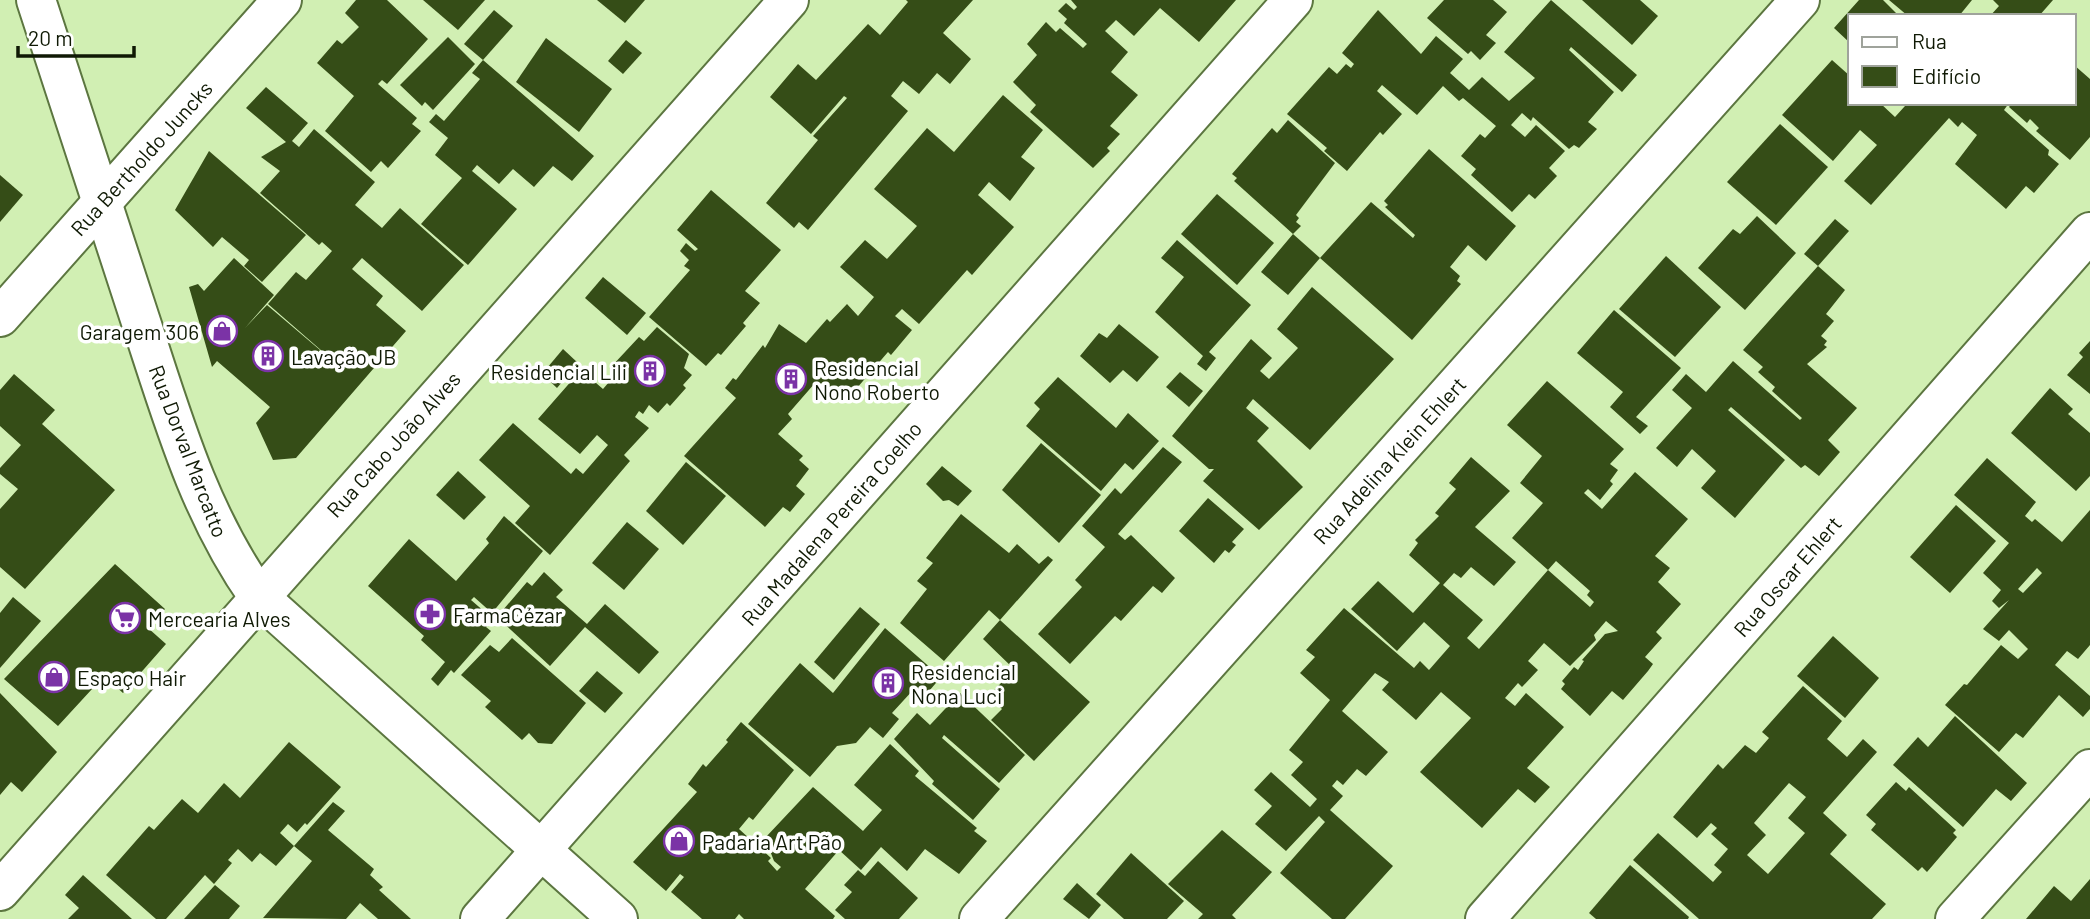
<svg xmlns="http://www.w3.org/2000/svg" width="2090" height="919" viewBox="0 0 2090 919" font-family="Barlow,sans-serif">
<rect width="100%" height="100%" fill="#d1efb3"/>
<g fill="#354d17" fill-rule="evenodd">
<polygon points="356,0 387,0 428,39 387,84 382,80 378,84 417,118 412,124 421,131 388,168 381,161 371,172 325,131 354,96 317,63 337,40 342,44 359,27 345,13"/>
<polygon points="423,0 485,0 458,30"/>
<polygon points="597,0 645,0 625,23"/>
<polygon points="906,0 973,0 943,33 971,59 950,84 937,73 919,94 903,81 891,96 908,111 808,230 799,222 794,228 766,203 818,140 813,136 847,98 844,96 811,134 770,97 798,64 816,80 868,24 880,35 908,2"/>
<polygon points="1071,0 1236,0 1199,42 1160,8 1134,36 1116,20 1105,31 1128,52 1111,72 1138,95 1110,126 1120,134 1107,148 1110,151 1093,168 1030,112 1036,105 1013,82 1037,55 1027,44 1046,22 1056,32 1060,28 1083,48 1087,44 1064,23 1067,19 1058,11 1066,3 1074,10 1077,7"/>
<polygon points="1444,0 1493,0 1507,12 1486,35 1496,43 1480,60 1471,51 1468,54 1427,18"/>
<polygon points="1551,0 1637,75 1622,92 1571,47 1569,50 1614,92 1588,122 1597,129 1579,148 1574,145 1569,149 1533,117 1531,121 1522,113 1511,125 1525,137 1536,125 1565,151 1549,168 1557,176 1535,199 1529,194 1512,212 1471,175 1476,169 1461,156 1480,134 1485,138 1496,126 1463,98 1459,101 1443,86 1417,115 1382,85 1377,91 1402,114 1383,135 1380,132 1347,171 1324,151 1327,148 1287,114 1329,67 1337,74 1346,64 1351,68 1354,64 1342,53 1378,10 1421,54 1436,36 1463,59 1450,73 1469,90 1482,77 1509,101 1535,78 1504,52"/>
<polygon points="1582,0 1640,0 1658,16 1632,45"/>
<polygon points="1859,0 1883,0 1899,16 1850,16 1850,43 1834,28"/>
<polygon points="1889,0 1972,0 1959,16 1908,16"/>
<polygon points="1993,0 2053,0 2039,16 1990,16 1999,6"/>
<polygon points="494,10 513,26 483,60 464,44"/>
<polygon points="448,37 475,64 433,110 425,102 422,106 400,85"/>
<polygon points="546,38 612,89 579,132 516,82"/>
<polygon points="626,40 642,53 623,74 608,61"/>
<polygon points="483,60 594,156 572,181 553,166 534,187 513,169 499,184 477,165 472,171 517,209 468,265 421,224 462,178 435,155 448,138 429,122 436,114 444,121 480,79 472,73"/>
<polygon points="1832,60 1850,76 1850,103 1880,103 1895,117 1905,106 1902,103 2009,103 2004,110 2049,150 2048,155 2059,164 2034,193 2026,186 2006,209 1955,164 1977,135 1962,122 1958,127 1949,118 1871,205 1844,181 1877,145 1860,130 1833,161 1782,115"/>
<polygon points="2074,65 2090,79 2090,137 2070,160 2036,131 2039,128 2030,119 2027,123 2009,107 2012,103 2074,103"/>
<polygon points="266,87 308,123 292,141 299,147 314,129 375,182 355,205 382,228 400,208 464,265 422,311 362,258 352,269 383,296 376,305 406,331 296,458 273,460 256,423 270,407 217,361 212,367 189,287 198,284 204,291 234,258 274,295 245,328 267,305 320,350 311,362 320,351 338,365 268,304 296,272 306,280 332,251 322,242 319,245 260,193 280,171 261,157 286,142 246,108"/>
<polygon points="1003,95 1043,130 1021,157 1035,168 1010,201 989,182 978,195 1014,227 972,275 967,270 919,324 902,309 895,316 912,330 891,355 888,352 844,403 822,383 819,387 815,383 788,414 792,419 778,434 803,456 799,460 809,469 796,486 805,494 790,512 783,507 765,527 684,456 736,398 725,388 733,378 736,380 763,345 765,348 779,324 806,343 827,319 830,322 847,304 858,316 874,297 840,267 865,240 887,259 917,226 874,189 927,128 954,152"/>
<polygon points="1288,120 1335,163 1296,215 1299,218 1296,222 1301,226 1293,234 1234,181 1237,178 1232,174 1272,128 1277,133"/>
<polygon points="1780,124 1828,167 1776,225 1727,182"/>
<polygon points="1429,149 1516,226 1486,261 1468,245 1450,267 1460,276 1457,281 1461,284 1412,340 1320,258 1288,295 1261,272 1293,234 1320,258 1371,202 1413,238 1415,235 1385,207 1388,205 1384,201"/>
<polygon points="209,151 306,235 262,282 244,266 249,260 222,237 213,247 175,210"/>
<polygon points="0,175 23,195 0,222"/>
<polygon points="711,190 781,250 745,291 760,303 743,323 746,326 721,355 718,353 706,366 649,317 690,270 684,266 689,260 680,251 686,243 695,251 698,249 677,230"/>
<polygon points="1217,194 1274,243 1237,285 1181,234"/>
<polygon points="1757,216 1796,253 1745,310 1698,268 1733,229 1740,234"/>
<polygon points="1835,219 1849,231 1818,266 1804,254"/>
<polygon points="1177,240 1251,305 1209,352 1216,358 1206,371 1197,364 1203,356 1155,312 1184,277 1161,258"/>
<polygon points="1666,256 1721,307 1675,357 1619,309"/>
<polygon points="1818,266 1845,290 1826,314 1834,321 1821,336 1827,341 1824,345 1827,347 1807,364 1857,408 1828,440 1840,452 1819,476 1805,465 1801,468 1731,407 1728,410 1785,460 1735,518 1701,488 1716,471 1692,449 1677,467 1656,448 1692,408 1672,390 1686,374 1706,392 1733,361 1800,420 1802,418 1772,391 1775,387 1758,372 1763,367 1743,350"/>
<polygon points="603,277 646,313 627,335 585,298"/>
<polygon points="1312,287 1394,359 1310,450 1253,399 1246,408 1269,428 1257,441 1303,487 1259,530 1203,481 1214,469 1209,469 1172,436 1251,339 1272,358 1260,371 1269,379 1298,348 1277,329"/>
<polygon points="1614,310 1681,368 1636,417 1648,426 1640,434 1610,407 1623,392 1577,353"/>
<polygon points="1119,324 1159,357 1137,382 1123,370 1110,383 1080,356 1099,333 1107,338"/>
<polygon points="657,327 689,354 684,368 692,375 683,385 686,388 670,406 667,403 658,413 649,405 643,414 639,411 635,417 649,428 624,455 630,461 550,555 515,523 530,506 479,460 513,423 571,474 576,468 583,474 608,445 597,435 580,454 538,419 581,370 603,389 616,374 611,367 639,337 644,341"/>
<polygon points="2090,341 2090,394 2067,375 2083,357 2079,353"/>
<polygon points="563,349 578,363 557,388 542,374"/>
<polygon points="1180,372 1203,391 1189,407 1166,387"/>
<polygon points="14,374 55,410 42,424 115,490 25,589 0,567 0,509 18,489 0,474 0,468 21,445 0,426 0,390"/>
<polygon points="1058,377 1116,428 1128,413 1159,441 1133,470 1125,463 1101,491 1026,426 1040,409 1034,403"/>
<path d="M1547,381l77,68 -14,15 8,6 -8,11 3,3 -13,16 -12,-11 -4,4 18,16 33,-37 53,47 -33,37 15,12 -12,14 23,22 -25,28 6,6 -17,19 8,7 -5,7 -25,29 -11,-9 -22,25 -29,-27 4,-5 -3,-3 12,-14 4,3 6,-9 -2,-1 23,-26 13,-3 -12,-10 -12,14 2,5 -26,26 -26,-23 -16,18 10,9 -16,17 -4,-4 -13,15 10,8 11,-13 38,34 -37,41 23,19 -15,16 -17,-14 -36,39 -62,-56 51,-54 -30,-26 -25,28 -34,-30 7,-8 -14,-9 -33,38 46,41 -22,24 -9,-7 -14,16 -6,-5 -5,6 11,10 -13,14 63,56 -48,53h-13l-52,-46 45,-51 -6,-6 -33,35 -31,-27 17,-18 -18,-16 17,-18 39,35 7,-8 -26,-24 12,-13 -14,-12 41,-50 -30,-27 15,-16 -9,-7 38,-42 70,60 6,-7 9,9 21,-24 -26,-24 -27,29 -46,-42 27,-28 35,32 27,-30 -31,-28 9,-12 -3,-3 24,-24 -4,-3 21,-24 -7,-6 22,-26 39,34 -35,36 41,35 -22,24 -23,-19 -10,11 -7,-5 -11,12 40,35 -16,18 12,11 16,-18 53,-61 -36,-32 31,-35 -23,-20 22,-27 -35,-31zM1556,561l34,30 -3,4 7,7 -4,5 -42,-37z"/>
<polygon points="2050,388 2073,409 2068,414 2090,433 2090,476 2076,491 2011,433"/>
<polygon points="1041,443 1101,495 1059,543 1002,490"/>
<polygon points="1163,447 1182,462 1118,534 1125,540 1131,535 1175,578 1162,593 1153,586 1121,621 1115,616 1070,664 1038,634 1082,587 1075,580 1105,547 1082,526 1115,488 1121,494"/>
<path d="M1987,458l49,44 -11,14 7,6 3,-3 27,23 28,-32v135l-12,14 -11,-8 -12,14 35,31v13l-7,8 -24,-22 -36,43 -7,-5 -17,19 -54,-47 19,-21 3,1 34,-40 17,14 10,-10 -19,-19 -10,11 -16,-12 26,-29 -10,8 -7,-7 9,-11 -18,-17 26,-30 -55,-48zM2037,568l5,5 -19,20 -5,-4z"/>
<polygon points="686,462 726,496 683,545 646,511"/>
<polygon points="942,466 972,491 958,506 949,500 943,501 926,484"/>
<polygon points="458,471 486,497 464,520 436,495"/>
<polygon points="1208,498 1244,529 1232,542 1236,545 1229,553 1225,550 1214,563 1179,531"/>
<polygon points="1956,505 1996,541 1950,593 1910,557"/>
<polygon points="961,514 1009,553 1017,544 1039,564 1048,556 1053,560 1000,620 989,610 944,661 900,623 927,589 917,581 933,563 926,558"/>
<polygon points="504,516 543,551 492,613 474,597 471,600 493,619 486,627 491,631 454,673 451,670 438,686 431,679 445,662 421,640 424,636 368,586 409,539 456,581 489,543 486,539"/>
<polygon points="627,522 659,549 624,590 592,563"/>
<polygon points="115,564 165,609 148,628 166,644 123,693 104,676 58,726 4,679"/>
<polygon points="544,572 563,590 556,597 587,624 605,604 659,652 639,674 585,627 550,666 497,617 527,582 532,586"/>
<polygon points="13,597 41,621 0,668 0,613"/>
<polygon points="860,607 880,624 834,680 814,662"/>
<polygon points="1000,620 1090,702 1034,761 991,720 1002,709 989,696 1014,669 983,639"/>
<polygon points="885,628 941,677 924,697 914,689 892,713 899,719 883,738 870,727 856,743 837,746 810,777 748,724 800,663 833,693"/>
<polygon points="1833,636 1879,678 1845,718 1797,676"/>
<polygon points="512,638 586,703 552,744 538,743 529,733 522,740 485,707 491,701 461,675 490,645 499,652"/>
<polygon points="597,671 623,693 605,713 579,691"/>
<path d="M1803,686l39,35 -15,18 20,18 16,-18 14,13 -54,61 24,22 -17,19 56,50 -14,15h-173l-66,-59 25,-27 55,49 9,-10 -8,-7 14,-16 -17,-15 6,-6 -6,-5 -14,15 -24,-21 45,-53 5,5 22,-24 11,8 13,-15 -7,-6zM1789,783l17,14 -18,21 17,15 -37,41 -21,-19 19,-20 -12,-12z"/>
<polygon points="0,693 57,752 22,792 11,782 0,795"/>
<polygon points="960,693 1025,755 999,783 944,735 942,738 1000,789 973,820 932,784 934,781 894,739 917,713 930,725"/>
<polygon points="1955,716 2027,783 2011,801 1996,789 1963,827 1893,765 1918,737 1928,747"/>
<polygon points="741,722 794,770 753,820 749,817 739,829 771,858 768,861 777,871 781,867 774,861 765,838 813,787 863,831 882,810 854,785 890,744 919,771 915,776 977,828 974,831 987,841 959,874 925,849 907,871 881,847 861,870 839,850 805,889 835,916 833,919 744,919 739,914 735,919 702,919 671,892 684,877 680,874 666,891 633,862 697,792 688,784 703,764 706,767 728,742 726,740"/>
<polygon points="289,742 341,787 307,825 305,823 297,832 288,824 280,833 294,846 276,866 260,853 252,862 238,849 228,860 232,863 214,884 205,875 166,919 156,919 106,875 149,826 154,830 182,799 198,813 224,783 240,798"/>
<polygon points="1896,782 1906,791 1909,787 1956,830 1953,833 1957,837 1927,872 1922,867 1918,871 1871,830 1876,824 1866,815"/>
<polygon points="333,802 345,811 328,830 374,869 370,875 383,887 379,890 411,919 378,919 360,903 346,919 263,918 312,861 294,846"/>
<polygon points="1222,830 1272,872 1232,915 1236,919 1198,919 1203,914 1168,884"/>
<polygon points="1131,853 1184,901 1167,919 1124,919 1096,894"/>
<polygon points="878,861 918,898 899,919 845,919 835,910 852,892 844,885 858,870 865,876"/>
<polygon points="1630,865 1689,917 1688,919 1596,919 1589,913"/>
<polygon points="83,875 132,919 68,919 79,908 65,895"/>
<polygon points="2090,879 2090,919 2026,919 2054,886 2071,901"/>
<polygon points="1077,883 1101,905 1089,919 1063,899"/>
<polygon points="215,885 240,906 229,919 184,919"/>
</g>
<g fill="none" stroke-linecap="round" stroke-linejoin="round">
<g stroke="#5c7640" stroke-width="42">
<g id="street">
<path d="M36,0c34,106 69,212 104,319 32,97 58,192 118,277l360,323"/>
<polyline points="0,317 282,0"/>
<polyline points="0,891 789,0"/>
<polyline points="480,919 1293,0"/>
<polyline points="979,919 1800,0"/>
<polyline points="1485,919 2090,232"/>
<polyline points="1955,919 2090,769"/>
</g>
</g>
<use href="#street" stroke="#fff" stroke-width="38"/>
</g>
<defs>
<g id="shop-ring" transform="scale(1.575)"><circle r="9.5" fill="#fff" stroke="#7b33a6" stroke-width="1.5"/><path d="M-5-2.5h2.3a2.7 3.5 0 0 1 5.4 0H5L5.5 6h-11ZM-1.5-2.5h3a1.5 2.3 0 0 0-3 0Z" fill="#7b33a6"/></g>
<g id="building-ring" transform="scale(1.575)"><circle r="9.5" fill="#fff" stroke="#7b33a6" stroke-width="1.5"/><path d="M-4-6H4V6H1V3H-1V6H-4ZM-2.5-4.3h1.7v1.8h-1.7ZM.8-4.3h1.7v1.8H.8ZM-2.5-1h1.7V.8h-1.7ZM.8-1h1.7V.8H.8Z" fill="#7b33a6"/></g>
<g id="pharmacy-ring" transform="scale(1.575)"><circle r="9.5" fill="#fff" stroke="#7b33a6" stroke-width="1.5"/><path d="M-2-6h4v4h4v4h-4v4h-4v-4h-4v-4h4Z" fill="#7b33a6"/></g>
<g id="supermarket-ring" transform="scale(1.575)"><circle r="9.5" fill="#fff" stroke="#7b33a6" stroke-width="1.5"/><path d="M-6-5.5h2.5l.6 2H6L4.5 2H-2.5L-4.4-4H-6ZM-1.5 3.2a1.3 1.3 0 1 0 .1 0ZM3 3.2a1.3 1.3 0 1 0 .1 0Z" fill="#7b33a6"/></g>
</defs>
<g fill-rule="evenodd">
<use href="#shop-ring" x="222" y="331"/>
<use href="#building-ring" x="268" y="356"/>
<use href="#building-ring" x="650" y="371"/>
<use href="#building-ring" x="791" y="379"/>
<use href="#pharmacy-ring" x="430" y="614"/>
<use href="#supermarket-ring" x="125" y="618"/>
<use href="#shop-ring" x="54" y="677"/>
<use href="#building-ring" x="888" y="683"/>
<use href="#shop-ring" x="679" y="841"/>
</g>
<g text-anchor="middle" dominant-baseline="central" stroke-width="7" stroke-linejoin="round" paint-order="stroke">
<g font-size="21" fill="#0f1904" stroke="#fff">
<text transform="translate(141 158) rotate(-48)">Rua Bertholdo Juncks</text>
<text transform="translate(393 444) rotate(-48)">Rua Cabo João Alves</text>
<text transform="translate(189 451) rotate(69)">Rua Dorval Marcatto</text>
<text transform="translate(1389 460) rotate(-48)">Rua Adelina Klein Ehlert</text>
<text transform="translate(831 523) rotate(-49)">Rua Madalena Pereira Coelho</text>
<text transform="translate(1787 576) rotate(-49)">Rua Oscar Ehlert</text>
</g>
<g font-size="21" fill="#0f1904" stroke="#fff" text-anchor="start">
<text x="199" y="331" text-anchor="end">Garagem 306</text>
<text x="291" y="356">Lavação JB</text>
<text x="814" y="367">Residencial<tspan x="814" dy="24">Nono Roberto</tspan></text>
<text x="627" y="371" text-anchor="end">Residencial Lili</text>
<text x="453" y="614">FarmaCézar</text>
<text x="148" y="618">Mercearia Alves</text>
<text x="911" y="671">Residencial<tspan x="911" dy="24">Nona Luci</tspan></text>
<text x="77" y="677">Espaço Hair</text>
<text x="702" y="841">Padaria Art Pão</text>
</g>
</g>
<rect x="1848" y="14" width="228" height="91" fill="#ffffff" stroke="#9fa39b" stroke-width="2"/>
<rect x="1862" y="37" width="35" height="10" fill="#ffffff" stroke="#9fa39b" stroke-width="2"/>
<text x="1912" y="49" font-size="21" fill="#0f1904">Rua</text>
<rect x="1862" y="66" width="35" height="21" fill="#354d17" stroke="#9fa39b" stroke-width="2"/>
<text x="1912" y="84" font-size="21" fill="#0f1904">Edifício</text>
<path d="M18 46v10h116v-10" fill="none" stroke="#0f1904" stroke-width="3.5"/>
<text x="28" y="46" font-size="21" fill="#0f1904" stroke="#ffffff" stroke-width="5" paint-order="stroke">20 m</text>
</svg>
